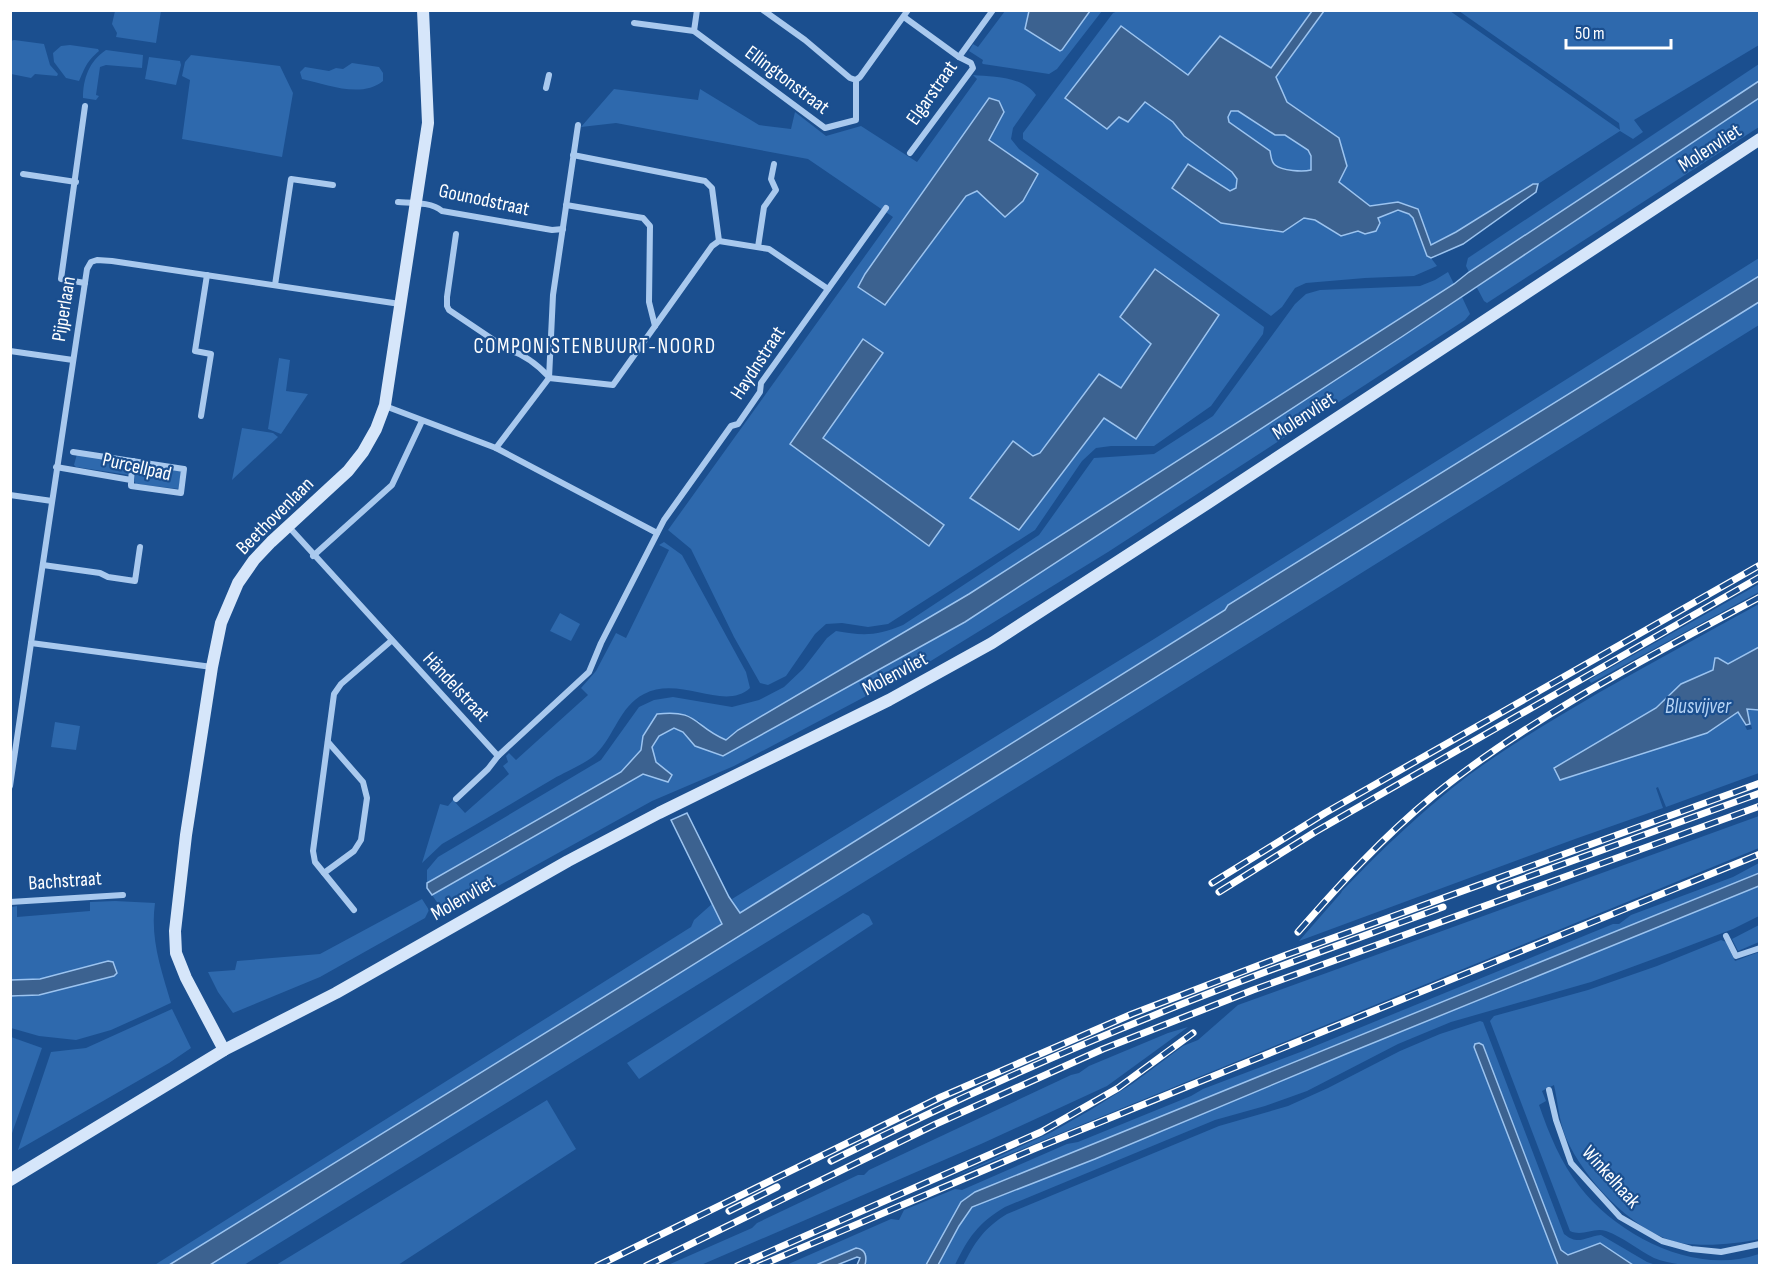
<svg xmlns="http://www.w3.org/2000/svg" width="1770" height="1276" viewBox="0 0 1770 1276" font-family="'Sofia Sans Condensed',sans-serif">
<rect width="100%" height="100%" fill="#1b4f8f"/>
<g fill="#2e69ad" fill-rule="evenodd">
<polygon points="115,11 161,11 156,43 116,37 117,33 112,24"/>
<polygon points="1005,11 1029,11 1025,29 1059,51 1062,50 1090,11 1102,11 1057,69 1049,74 983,64 982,63 983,60 969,51 973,44 978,47"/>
<path d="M1118,11h194l-41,57 -83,7 -69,42 9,4 17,-19 28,20 11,14 48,36 5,7 -1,9 -6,3 -9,-5 -49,2 49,35 62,9 21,-14 10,2 27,16c6,-2 14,-3 19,-6 16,-9 35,-29 53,-12l14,38 4,2 6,8 -23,10 -49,2 -59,5 -11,5 -13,19 -11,9 -248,-177v-6l90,-120z"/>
<polygon points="1324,11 1450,11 1620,130 1619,123 1459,11 1759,11 1759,45 1634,120 1643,132 1633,139 1620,131 1538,184 1532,184 1456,232 1431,245 1418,209 1398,202 1370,206 1338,182 1347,166 1339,138 1287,102 1276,77"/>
<polygon points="14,40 44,44 50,65 58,74 57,76 35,74 31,78 11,74 11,41"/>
<path d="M70,45l28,4 1,2c-13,11 -14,17 -20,30l-13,-3 -12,-16 -1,-9 8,-7z"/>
<path d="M106,50l37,5 -1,13 -36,-3 -6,2 -4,28 3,1 -3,4 -13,-2c0,-19 6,-37 23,-48z"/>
<polygon points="191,55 280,66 293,93 282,157 182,139 190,80 182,76 185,62"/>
<polygon points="149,57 180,61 181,65 176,85 145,79"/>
<path d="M352,63l27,4 4,6v8c-22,18 -57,3 -81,-2l-2,-7 5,-5 24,4 7,-3 7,1z"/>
<polygon points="1759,64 1759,81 1469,272 1466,266 1468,258"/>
<path d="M973,75c20,2 50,1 63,20l-23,33 -2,11 8,10 245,178 -1,7 -52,72 -57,40h-43l-15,2 -14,13 -47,69 -147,94 -20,3 -26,-4 -16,1 -11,10 -29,42 -18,9 -8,-2 -26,-46 -43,-88 -23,-19 225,-313 -85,-58 -192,-36 -35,4 33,-38 84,11 2,-11 59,36 32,4 4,-17 31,24 35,-10 56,36 60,-83zM1003,112l-14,27 48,36 -60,16 -11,5 -80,109zM864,339l18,14 -59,85zM1151,344l-16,95 -31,-21 -85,111 14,-73 7,-3 59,-79 22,15z"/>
<polygon points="1759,98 1759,127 1487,303 1484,301 1476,286"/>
<path d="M1237,110l38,25h10l23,15 3,6v14c-8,2 -29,1 -36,-5 -4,-3 -4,-9 -5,-14l-41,-29 -1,-5 3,-6z"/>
<polygon points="1759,258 1759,276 1229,605 1225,610 739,913 732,899 1154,639"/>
<path d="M1448,272l6,12 -485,310 -231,136 -12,10 -18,-8 -9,-11 -42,-7 -14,22 -2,14 -20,22 -194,111v-13l11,-13 163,-97 38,-53 15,-7 19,-3 59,10 27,-7 25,-13 19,-18 24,-31 9,-7c27,5 41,5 67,-6l136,-90 55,-77 60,-4 59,-38 82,-112 11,-10 14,-4 100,-4 15,-6z"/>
<polygon points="1462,297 1470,314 1465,320 1108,552 921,667 734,766 652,801 446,915 432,895 643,774 672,775 656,762 652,747 659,736 674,728 683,732 695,746 723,756 965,622"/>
<polygon points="1759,302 1759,325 1063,759 244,1265 210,1266"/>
<polygon points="279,358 290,360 286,391 308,394 281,434 268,429"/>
<polygon points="242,428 273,433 278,437 232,480"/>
<polygon points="77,454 130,463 129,475 76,467 74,465"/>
<polygon points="136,465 181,471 179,489 136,484 134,481"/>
<path d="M664,542l18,13 64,117 4,16c-26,24 -70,-13 -106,6 -25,13 -29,41 -48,60 -9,9 -31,18 -43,25 -37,22 -74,44 -111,65l-20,19 18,-59 8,2 5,-6 12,13 44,-39 -6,-8 5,-4 -2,-6 3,-3 7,7 72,-65 -7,-7 15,-17 20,-38 10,5 43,-88 -10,-5z"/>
<polygon points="1759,584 1759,592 1591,683 1589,680"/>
<path d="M1759,604v43l-31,17 -10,-6 -5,12 -32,14 -25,24 -102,60 6,12 147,-47 31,-22 9,19 5,-1 -5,-20 12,1v63l-93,34 -8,-20 -2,1 7,20 -88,31 -276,102 42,-48 1,-2c40,-42 81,-81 127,-116 42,-31 87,-57 131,-83 53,-30 106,-59 159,-88z"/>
<polygon points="560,613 580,624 571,641 550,631"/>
<polygon points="55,722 80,726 76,750 51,747"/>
<polygon points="1759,816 1759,848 951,1178 1052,1132 1092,1109 1132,1084 1183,1046 1198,1040 1238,1005"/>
<polygon points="1759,863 1759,873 975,1192 961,1202 926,1265 865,1265 866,1262 856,1248 816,1265 784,1266 891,1219 899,1220 904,1210 955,1189 962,1190 1067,1144 1078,1142 1191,1096 1203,1089 1303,1051 1613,924 1619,924 1631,915 1733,877"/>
<path d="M1759,886v30l-26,13 -63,24 -79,29 -140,40 -53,22 -91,47 -42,15 -50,14 -210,87c-27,16 -37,31 -50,58l-17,1 21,-40 13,-19 123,-48 251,-105z"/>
<polygon points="422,899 429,910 425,918 320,977 233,1013 218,992 208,972 235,970 237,961 320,954"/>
<path d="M115,901l40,2c-5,36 6,66 16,100l-60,27 -35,10 -37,-4 -28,-8v-32l7,1 96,-20 3,-4 -1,-5 -8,-7 -68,18 -29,1v-73l6,-1v11l73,-6v-9z"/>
<polygon points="713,903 723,923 169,1265 153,1266 691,927 694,920"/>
<polygon points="863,913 869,916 873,924 639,1079 627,1063"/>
<polygon points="1759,925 1759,942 1738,951 1732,939"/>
<path d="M1721,940l5,2 9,19 24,-9v287c-22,5 -63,9 -86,2 -43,-13 -89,-62 -107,-103 -7,-17 -8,-35 -12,-53l-12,6 4,10 -7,4c10,29 22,58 41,82 39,50 117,89 179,67v10c-27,4 -79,5 -105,-6 -16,-8 -31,-21 -48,-27 -13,-4 -23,6 -36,0l-80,-210 4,-5 94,-26 69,-24z"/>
<polygon points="172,1009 191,1048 169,1063 18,1150 51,1052 86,1048"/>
<path d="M1480,1021l3,1 81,212c15,12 20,3 37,1l46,27 9,3h-23l-33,-22 -32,12 -7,-5 -78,-205 -8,-1 -1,3 84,218 -595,1c11,-23 22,-39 44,-52l212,-88 69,-20 40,-18 72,-37 40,-17z"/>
<polygon points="1188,1027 1107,1086 981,1144 701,1265 668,1265 752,1228 757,1223 858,1175 864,1175 869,1170 1071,1075 1079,1073 1089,1066 1168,1033"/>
<polygon points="11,1037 42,1048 11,1136 10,1037"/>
<polygon points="547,1100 576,1149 398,1265 276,1265"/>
</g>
<g fill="#3c6290" stroke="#9cc4f0" stroke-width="1.5" fill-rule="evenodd">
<polygon points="1029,11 1029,10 1090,11 1062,50 1060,51 1025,29"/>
<path d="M1312,11h12l-48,66 11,25 52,36 8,28 -8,16 31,24 28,-4 20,7 13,36 25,-13 77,-48h5l-2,8 -73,52 -32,14 -4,-2 -14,-38 -4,-4 -11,-4 -20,8 2,5 -4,8 -11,3 -7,-3 -17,5 -26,-16 -11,-2 -21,14 -62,-9 -49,-35 16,-24 42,27 6,-3 1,-9 -5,-7 -48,-36 -11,-14 -28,-20 -17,20 -9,-5 -12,12 -42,-31 56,-72 67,49 32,-39 51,32zM1238,111l37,24h10l23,15 3,6v14c-8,2 -29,1 -36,-5 -4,-3 -4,-9 -5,-14l-41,-29 -1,-5 3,-6z"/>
<path d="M1759,81v17l-356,238 -438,286 -242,134 -28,-10 -12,-14 -9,-4 -15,8 -7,11 4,15 16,13 -4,7 -25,-8 -211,121 -5,-7v-5l194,-111 20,-22 2,-14 14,-22c41,-5 36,12 69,26l12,-10 231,-136 485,-310 15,-12z"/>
<polygon points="989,98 999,101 1004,112 989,140 1038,174 1023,201 1005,217 977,191 966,196 885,305 858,287 865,274"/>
<polygon points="1155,269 1219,315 1136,439 1104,418 1019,530 970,498 1013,441 1033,456 1040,453 1099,374 1121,388 1151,344 1120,317"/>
<path d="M1759,276v26c-517,319 -1032,643 -1549,963h-41l553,-341 -51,-104 16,-7 42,84 11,16 485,-303 3,-5z"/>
<polygon points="863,339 883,353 823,438 944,525 929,546 790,444"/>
<polygon points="1759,647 1759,710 1747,709 1750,724 1746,725 1738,712 1707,733 1560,780 1554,768 1656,708 1681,684 1713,670 1715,658 1718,658 1728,664"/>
<polygon points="1759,873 1759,886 1346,1054 1095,1159 972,1207 959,1226 938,1265 926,1265 961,1202 975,1192"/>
<polygon points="108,961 113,962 117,973 114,976 39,995 11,996 11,980 40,979"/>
<polygon points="1479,1043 1483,1045 1561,1250 1568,1255 1600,1243 1633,1265 1558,1265 1474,1047 1475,1044"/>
<path d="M856,1248c10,1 11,9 9,17h-8l3,-7 -3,-1 -20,8h-21z"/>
</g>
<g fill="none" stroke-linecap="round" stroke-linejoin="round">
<g stroke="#a9c9ee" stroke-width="6">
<polyline points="904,17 959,57 971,63 973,68 910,153"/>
<polyline points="634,23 694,31 825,128 856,120 856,80 850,78 805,40 763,10"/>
<polyline points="694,31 697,10"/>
<polyline points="959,57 993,10"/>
<polyline points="856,80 860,77 908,10"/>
<polyline points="546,88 549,75"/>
<polyline points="573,155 705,181 712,188 719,241"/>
<polyline points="23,174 76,182"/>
<path d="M398,202c13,1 34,0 44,9l110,19 11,-1"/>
<polyline points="566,205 643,218 650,226 649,302 655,326"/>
<path d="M456,234l-9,63v9l2,4 58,39c16,5 31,16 42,28"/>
<polyline points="758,247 764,207 776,190 771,179 774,164"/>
<polyline points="85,283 61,279 85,106"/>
<polyline points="275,285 291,179 333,185"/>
<polyline points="10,351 73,360"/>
<polyline points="549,378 553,295 578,125"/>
<polyline points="385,406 496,448 657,533"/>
<polyline points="201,416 211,354 195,351 207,275"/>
<polyline points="496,448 549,378 613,385 712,246 719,241 769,249 828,289"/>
<polyline points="56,467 131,480 131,486 181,493 184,469 73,452"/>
<polyline points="131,480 133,461"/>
<polyline points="10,495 52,501"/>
<polyline points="288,526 498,756"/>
<polyline points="313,556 392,485 422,421"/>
<polyline points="43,565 100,573 108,577 135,581 140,547"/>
<polyline points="212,667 31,643 87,269 91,262 97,260 112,261 400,304"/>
<polyline points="10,786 31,643"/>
<polyline points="456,799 488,769 498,756 589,672 601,643 664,520 731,426 738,424 760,392 761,383 886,208"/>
<polyline points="324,873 354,851 361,840 367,798 363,782 328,742"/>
<polyline points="10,902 123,895"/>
<polyline points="354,910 315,862 313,851 334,694 341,684 391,641"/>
<polyline points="1726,936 1736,956 1760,948"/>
<polyline points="1549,1090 1556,1120 1571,1163 1620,1217 1662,1241 1691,1249 1721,1252 1760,1244"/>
</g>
<g stroke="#d6e6fa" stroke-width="12">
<polyline points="224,1050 186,978 176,953 175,931 186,835 212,667 221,623 238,583 254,560 271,542 348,471 363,452 376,429 385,405 428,123 423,10"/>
<polyline points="10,1180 224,1050 336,993 568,861 659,813 889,700 992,643 1205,505 1760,139"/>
</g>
<g stroke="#fff" stroke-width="7">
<g id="rail">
<polyline points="1212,883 1325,813 1760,565"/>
<polyline points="1500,887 1760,793"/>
<polyline points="1219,892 1315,832 1760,577"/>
<path d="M1298,932c42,-48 85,-95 135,-136 96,-78 217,-140 327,-199"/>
<path d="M831,1161c105,-52 211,-101 319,-144 97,-40 195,-74 293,-110"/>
<polyline points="729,1211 777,1187"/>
<polyline points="597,1266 941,1097 1132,1014 1286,955 1760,783"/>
<polyline points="646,1266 936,1124 1103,1049 1253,990 1760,806"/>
<polyline points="737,1266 1041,1132 1118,1088 1193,1033"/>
<polyline points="759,1266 1036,1148 1760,854"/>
</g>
</g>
<use href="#rail" stroke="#1b4f8f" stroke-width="4.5" stroke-dasharray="14" stroke-linecap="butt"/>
</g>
<g text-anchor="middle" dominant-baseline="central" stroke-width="4.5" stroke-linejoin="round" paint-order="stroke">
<g font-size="20" fill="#fff" stroke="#1b4f8f">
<text transform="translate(787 80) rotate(37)">Ellingtonstraat</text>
<text transform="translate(932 93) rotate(-55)">Elgarstraat</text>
<text transform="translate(1710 148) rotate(-33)">Molenvliet</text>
<text transform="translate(484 200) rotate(12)">Gounodstraat</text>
<text transform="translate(64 309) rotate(-81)">Pijperlaan</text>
<text transform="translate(758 363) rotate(-57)">Haydnstraat</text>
<text transform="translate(1304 416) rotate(-33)">Molenvliet</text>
<text transform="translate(137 467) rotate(13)">Purcellpad</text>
<text transform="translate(275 516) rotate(-45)">Beethovenlaan</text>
<text transform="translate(895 674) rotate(-28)">Molenvliet</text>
<text transform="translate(456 687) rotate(47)">Händelstraat</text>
<text transform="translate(65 881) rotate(-4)">Bachstraat</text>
<text transform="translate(463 898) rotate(-30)">Molenvliet</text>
<text transform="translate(1611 1177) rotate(48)">Winkelhaak</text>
</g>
<g font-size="21" letter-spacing="1.5" fill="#fff" stroke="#1b4f8f">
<text x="595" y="346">COMPONISTENBUURT-NOORD</text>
</g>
<g font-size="21" font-style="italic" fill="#b5d3f5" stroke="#1b4f8f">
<text x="1698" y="706">Blusvijver</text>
</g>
</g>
<rect width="1770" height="1276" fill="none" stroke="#ffffff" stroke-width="24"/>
<path d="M1566 39v9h105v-9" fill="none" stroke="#ffffff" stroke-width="3"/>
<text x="1575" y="39" font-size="18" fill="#ffffff" stroke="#1b4f8f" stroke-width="4.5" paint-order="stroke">50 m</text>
</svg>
